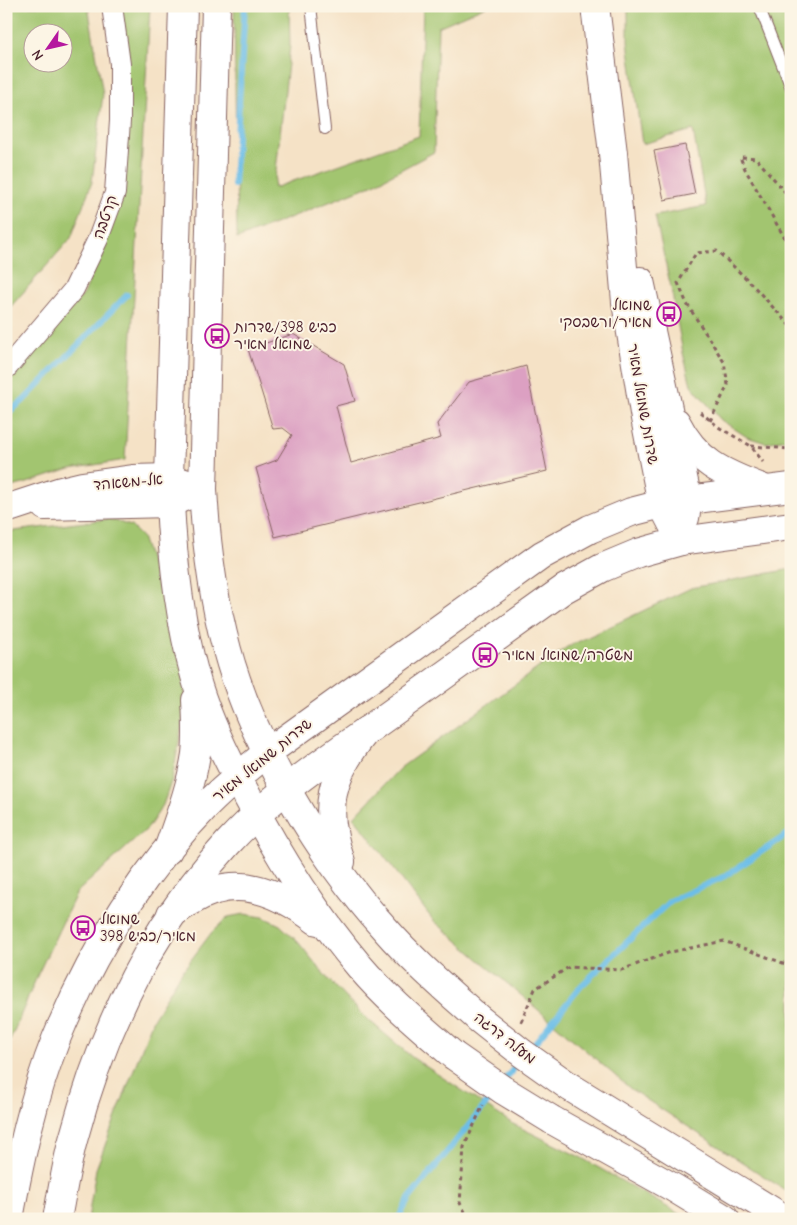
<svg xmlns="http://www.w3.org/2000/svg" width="797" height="1225" viewBox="0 0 797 1225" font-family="'Comic Neue','Playpen Sans Hebrew',sans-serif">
<rect width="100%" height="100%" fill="#fcf5e5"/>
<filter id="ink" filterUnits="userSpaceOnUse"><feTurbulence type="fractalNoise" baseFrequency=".02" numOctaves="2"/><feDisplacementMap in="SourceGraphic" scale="10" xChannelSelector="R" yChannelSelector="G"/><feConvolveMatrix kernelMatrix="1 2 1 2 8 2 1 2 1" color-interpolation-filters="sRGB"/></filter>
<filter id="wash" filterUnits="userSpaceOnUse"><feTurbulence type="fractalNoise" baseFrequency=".0096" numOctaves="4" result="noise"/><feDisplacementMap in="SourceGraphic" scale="20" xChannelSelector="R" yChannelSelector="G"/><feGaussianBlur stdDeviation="1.12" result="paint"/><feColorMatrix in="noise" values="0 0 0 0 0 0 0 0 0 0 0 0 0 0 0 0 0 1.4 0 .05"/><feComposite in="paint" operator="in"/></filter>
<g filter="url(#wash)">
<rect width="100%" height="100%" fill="#f5e2c6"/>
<g fill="#a2c56f" stroke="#76724d" fill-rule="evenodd">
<path d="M6,6h82l15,88 -11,88 -21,56 -65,74zM62,32v30h-30v-30z"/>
<polygon points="119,6 150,6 125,460 70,469 24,484 6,488 6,383 84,294 119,206"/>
<polygon points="234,6 289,6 290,46 274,188 419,136 423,6 486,6 438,27 434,152 374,184 237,239"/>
<polygon points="628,6 791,6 791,438 766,443 747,437 721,420 691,385 683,353 671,288 655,216 706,206 693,130 642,144 628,42"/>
<polygon points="109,519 131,526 142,537 184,665 186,693 183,720 172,779 163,805 148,828 77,892 38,974 6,1050 6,532"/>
<polygon points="791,569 791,1194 632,1090 433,920 354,817 400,768 567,647 691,588"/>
<polygon points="244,914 263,917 280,925 298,942 328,979 365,1017 413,1058 513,1124 580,1157 688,1219 88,1219 96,1169 153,1019 181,973 212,932 228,917"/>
</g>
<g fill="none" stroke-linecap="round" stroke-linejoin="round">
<g stroke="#6cbee8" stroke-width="6">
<polyline points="234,185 245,6"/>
<polyline points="6,414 23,401 127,295"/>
<polyline points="529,1050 581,986 670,901 725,876 791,832"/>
<polyline points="502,1083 521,1060"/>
<polyline points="398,1219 409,1199 495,1093"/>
</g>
</g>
<g id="blocks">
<g fill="#dca0c2">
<polygon points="685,145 695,194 664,200 654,151"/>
<polygon points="293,334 344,364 355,401 336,406 351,463 441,438 437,424 469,382 526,366 547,471 275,537 256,468 277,460 292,435 283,428 273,429 248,349"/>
</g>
</g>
</g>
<g filter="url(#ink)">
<use href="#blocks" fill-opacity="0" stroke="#866361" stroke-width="1"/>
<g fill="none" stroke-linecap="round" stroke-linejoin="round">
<g stroke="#866361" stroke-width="12">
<g id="lane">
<polyline points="311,6 325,129"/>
<polyline points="759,6 791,88"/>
</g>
</g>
<g stroke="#866361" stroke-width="22">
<polyline id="street" points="6,369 74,289 98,239 115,193 120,121 120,64 112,6"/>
</g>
<g stroke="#866361" stroke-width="30">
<g id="secondary">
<polyline points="595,6 613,153 626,302 644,413 662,504 681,541"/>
<polyline points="640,281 688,500 685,518"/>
<path d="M676,422c20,40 46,51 86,66"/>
<polyline points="45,506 170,503 191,494"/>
<polyline points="6,509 61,491 82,486 133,479 169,478 203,489"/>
<path d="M9,1219c11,-61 24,-122 47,-180 35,-85 85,-166 149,-232 19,-20 41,-37 63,-55l274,-197 48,-26 41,-17 31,-8 26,-4 103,-13"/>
<path d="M57,1219c5,-26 9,-53 16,-79 29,-109 78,-213 155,-297 41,-45 94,-81 144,-116 64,-46 128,-92 192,-138l38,-21 36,-15 43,-12 110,-15"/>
</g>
</g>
<g stroke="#866361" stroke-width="30">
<g id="primary">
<path d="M183,6l-14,472c2,67 8,133 26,198 11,41 31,81 51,118 32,61 69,120 114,173 28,33 61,60 93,88"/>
<path d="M216,6l-13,483c3,54 10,109 24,161 25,93 94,209 159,280 28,32 61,60 93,89"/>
<path d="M168,850c11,-32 23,-63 28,-96 2,-18 1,-36 0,-54"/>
<path d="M341,862c-19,-54 -11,-87 25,-131"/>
<path d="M171,914c14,-9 29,-20 45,-24 36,-11 74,10 101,31"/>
<polyline points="570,1087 785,1219"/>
<polyline points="552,1120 674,1188 725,1219"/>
</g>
</g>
<g stroke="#866361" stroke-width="3" stroke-dasharray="4 4" stroke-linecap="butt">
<polyline points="791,199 756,158 740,157 745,169 791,249"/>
<polyline points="700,412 720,428 751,446 763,462"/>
<polyline points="710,421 728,385 724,362 687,304 678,283 696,253 717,251 748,280 791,327"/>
<polyline points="751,446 791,449"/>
<polyline points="521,1022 535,989 569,967 621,970 671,952 724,941 791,966"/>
<polyline points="469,1219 460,1203 464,1147 483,1105"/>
</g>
<use href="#lane" stroke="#fff" stroke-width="10"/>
<use href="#street" stroke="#fff" stroke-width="20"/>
<use href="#secondary" stroke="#fff" stroke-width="28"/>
<use href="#primary" stroke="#fff" stroke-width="28"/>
<g stroke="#866361" stroke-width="30" stroke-linecap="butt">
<g id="primary-bridge">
<polyline points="479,1019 522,1053 570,1087"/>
<polyline points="453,1055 503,1090 552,1120"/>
</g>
</g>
<use href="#primary-bridge" stroke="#fff" stroke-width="28"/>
</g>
</g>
<defs>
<g id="bus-ring" transform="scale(1.25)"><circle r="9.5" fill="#fcf5e5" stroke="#b5179e" stroke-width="1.5"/><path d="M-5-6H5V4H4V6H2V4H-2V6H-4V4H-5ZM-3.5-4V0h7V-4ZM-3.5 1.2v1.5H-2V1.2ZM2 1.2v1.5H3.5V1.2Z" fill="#b5179e"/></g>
</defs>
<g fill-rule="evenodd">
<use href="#bus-ring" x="669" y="314"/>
<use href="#bus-ring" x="217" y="336"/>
<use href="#bus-ring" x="485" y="655"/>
<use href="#bus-ring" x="83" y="928"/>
</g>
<g text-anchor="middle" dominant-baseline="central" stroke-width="4" stroke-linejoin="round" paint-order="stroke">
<g font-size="15" fill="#4a1f2b" stroke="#fcf5e5">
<text transform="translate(105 217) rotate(-70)">קרטבה</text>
<text transform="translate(643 404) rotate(80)">שדרות שמואל מאיר</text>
<text transform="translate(128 482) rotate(-5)">אל-משאהד</text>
<text transform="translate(262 760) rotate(-39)">שדרות שמואל מאיר</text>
<text transform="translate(505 1038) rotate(38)">מעלה דרגה</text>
</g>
<g font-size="15" fill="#4a1f2b" stroke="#fcf5e5" text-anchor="start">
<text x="652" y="305" text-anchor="end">שמואל<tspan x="652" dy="17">מאיר/ורשבסקי</tspan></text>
<text x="234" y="327">כביש 398/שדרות<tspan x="234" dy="17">שמואל מאיר</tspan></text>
<text x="502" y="655">משטרה/שמואל מאיר</text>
<text x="100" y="919">שמואל<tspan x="100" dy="17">מאיר/כביש 398</tspan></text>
</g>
</g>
<rect width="797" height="1225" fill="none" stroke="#fcf5e5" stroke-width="25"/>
<g transform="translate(48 48) rotate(236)"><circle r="24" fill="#fcf5e5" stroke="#b59f9b"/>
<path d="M0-4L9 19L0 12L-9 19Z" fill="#b5179e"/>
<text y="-8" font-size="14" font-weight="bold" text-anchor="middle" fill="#4a1f2b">N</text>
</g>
</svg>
